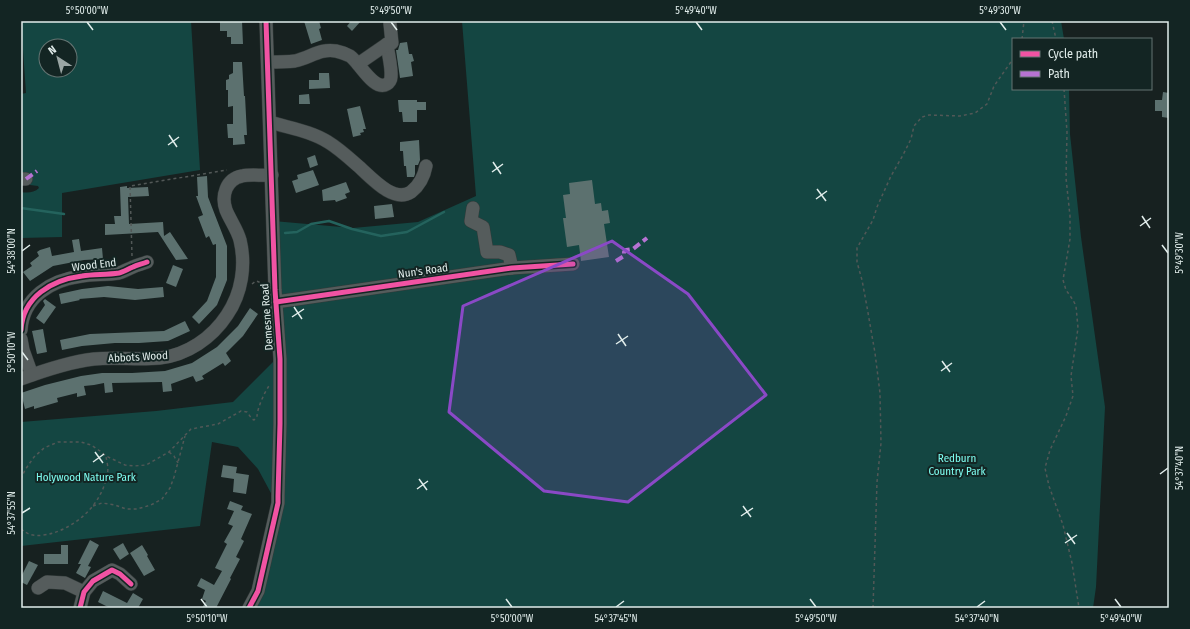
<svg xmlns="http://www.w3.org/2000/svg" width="1190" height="629" viewBox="0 0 1190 629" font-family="'Fira Sans Condensed',sans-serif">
<rect width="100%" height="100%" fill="#172120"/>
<g fill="#144642" fill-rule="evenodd">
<path d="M21,21h170l9,149 -138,23v44l-41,1v-46c6,1 13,1 18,-4l-1,-2 -8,-1 -1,-12 -8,1v-80l5,-1zM46,46h24v24h-24z"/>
<polygon points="462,21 1061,21 1064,39 1013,39 1013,89 1069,89 1070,134 1081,237 1105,407 1096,587 1093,608 249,608 278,503 273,221 353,228 418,222 476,196"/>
<polygon points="274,361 273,490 272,495 258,469 238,447 212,442 200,526 21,546 21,422 156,411 233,402"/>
</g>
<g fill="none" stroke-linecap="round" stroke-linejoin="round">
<g stroke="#24635d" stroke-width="2.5">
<polyline points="21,208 64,214"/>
<polyline points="285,233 297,232 311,224 329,221 352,229 381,236 407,232 444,212"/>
</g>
</g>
<g fill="#5c716f">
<polygon points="226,21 242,21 243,44 231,44 231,37 227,37 227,31 220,31 220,22 226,22"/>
<polygon points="304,21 319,21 321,28 319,29 322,40 311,44"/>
<polygon points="351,21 361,21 352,31 347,26"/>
<polygon points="407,42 409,54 412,54 414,61 411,62 413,76 400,78 396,50 398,50 400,43"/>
<polygon points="233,62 242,62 244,96 245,96 247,135 244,135 245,144 233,145 233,138 228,138 227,124 233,124 233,106 228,107 228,90 226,90 226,80 229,79 229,75 233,73"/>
<polygon points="319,73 329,73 330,88 309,89 309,80 319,80"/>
<polygon points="1163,92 1169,93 1169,118 1162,117 1162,111 1155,111 1155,100 1162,100"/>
<polygon points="309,94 310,104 299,104 299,95"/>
<polygon points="398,100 417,100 417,102 426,102 426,110 417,110 417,122 403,122 402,112 399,112"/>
<polygon points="360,106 366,129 363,129 364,132 360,133 361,135 353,137 347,109"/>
<polygon points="419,140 420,160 418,165 415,165 415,174 414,177 407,177 406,166 404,166 403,151 400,151 400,142"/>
<polygon points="315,155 318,165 310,168 307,158"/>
<polygon points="313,170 319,185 296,193 292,181 298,179 297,175"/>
<polygon points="207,176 208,197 227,246 227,280 217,305 199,324 192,317 207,301 216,277 216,244 213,245 209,236 206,238 198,217 203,215 196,196 198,196 197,177"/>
<polygon points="592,180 595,204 601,203 602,211 608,210 610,223 604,224 609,257 581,261 579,245 567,247 563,218 566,218 563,195 570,194 569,183"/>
<polygon points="346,182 350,192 345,194 347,198 336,202 335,200 323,201 322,190"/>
<polygon points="127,186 127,188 148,187 149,196 128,197 129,224 163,222 164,236 170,232 188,259 176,260 158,232 105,235 105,224 115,224 114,216 121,216 120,187"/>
<polygon points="392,204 394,217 375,219 374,206"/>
<polygon points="79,239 81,251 102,248 103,259 84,260 53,266 30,281 23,272 32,266 30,263 39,256 37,252 40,250 50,247 52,256 74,252 72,240"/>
<polygon points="173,265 183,269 176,287 166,283"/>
<polygon points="108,286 138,289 163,287 164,297 135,300 104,297 79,299 80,300 61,304 59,294 82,289"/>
<polygon points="45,299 56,307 44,324 36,318 45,305 43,301"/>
<polygon points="250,308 258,314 243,336 226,353 231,361 225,366 223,363 202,376 204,379 196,382 193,376 171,384 172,391 163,392 162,382 112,383 113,392 105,393 104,383 94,385 84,386 86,395 77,397 77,393 57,398 58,402 34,409 34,406 25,409 21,393 45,385 81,376 102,373 132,373 165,371 192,363 217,347 238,326"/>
<polygon points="185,321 190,331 168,341 139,343 115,343 82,346 62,350 60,340 90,334 164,331"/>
<polygon points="43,329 47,352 37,354 32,331"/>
<polygon points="223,465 237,467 236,473 249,475 246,494 233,492 234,479 221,477"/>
<polygon points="230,501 243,506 241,510 252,514 241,539 244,541 236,557 240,559 230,578 231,579 216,608 202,608 206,601 202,599 205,590 197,586 201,578 214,585 222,571 215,568 227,544 224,542 233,526 228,524 234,511 227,509"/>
<polygon points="90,540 99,545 88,566 91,567 85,578 76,573 81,564 78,564"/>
<polygon points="123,543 129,554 120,560 113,549"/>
<polygon points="61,545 68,545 68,564 44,564 44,554 61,554"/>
<polygon points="142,545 148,555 147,556 155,570 144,576 130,553"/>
<polygon points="29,561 38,565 27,585 21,582 21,577"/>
<polygon points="103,591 127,603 133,593 143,599 138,608 110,608 98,602"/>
</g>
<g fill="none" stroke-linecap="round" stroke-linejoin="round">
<g stroke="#333b3a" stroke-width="14">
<g id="minor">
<path d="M268,62c9,0 18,0 27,-1 15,-3 25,-13 41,-10 5,1 10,3 14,5 10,7 24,36 37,28 2,-1 4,-4 4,-7 1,-9 -3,-24 -4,-33"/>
<polyline points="358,64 387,44 392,43 390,24 390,21"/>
<path d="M270,122c19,6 41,9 58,20 10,6 20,15 29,23 13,11 36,39 54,27 9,-7 13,-15 15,-26"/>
<polyline points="21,179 26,179"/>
<polyline points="473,208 471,221 483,227 487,252 500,252 509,255 512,268"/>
<polyline points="276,302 512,268 573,264"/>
<path d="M21,330c2,-33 30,-50 61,-54 12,-2 24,-1 37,-3 4,-1 9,-4 14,-6 4,-2 9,-3 14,-5"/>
<polyline points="21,339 23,350 32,375"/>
<path d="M21,379c24,-9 48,-17 73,-20 22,-2 44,1 66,-1 27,-3 52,-20 67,-43 15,-22 19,-50 13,-75 -3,-11 -10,-20 -14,-30 -5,-14 0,-31 16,-34 9,-2 20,0 30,-1"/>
<polyline points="38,588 47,582 65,583 84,592"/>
<polyline points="80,608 84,592 93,581 112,570 120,574 131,584"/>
<polyline points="249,608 258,591 278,503 278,496 280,424 280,359 275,290 266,21"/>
</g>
</g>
<g stroke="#525857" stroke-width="1.5" stroke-dasharray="3 3" stroke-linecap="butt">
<polyline points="1052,21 1056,39"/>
<polyline points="1022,39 1024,21"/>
<polyline points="1064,89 1067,132 1066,178 1070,216 1070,239 1063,280 1066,290 1073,300 1076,306 1078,328 1071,376 1073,396 1066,416 1050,450 1045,468 1049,486 1063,525 1072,563 1079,608"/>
<polyline points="132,256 130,186 227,170"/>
<polyline points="252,284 256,281 259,282 262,287 264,288"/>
<polyline points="169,452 174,456 178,463"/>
<path d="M21,479l4,-9 9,-13 10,-9 14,-6h23l10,3 9,6 6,5 19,9 9,1 12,-1 23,-13 22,-23 27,-5 23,-13 6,1 5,7 2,1 3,-3c0,-8 7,-24 12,-31"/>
<polyline points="93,506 102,503 115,505 126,509 137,509 151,505 162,499 170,488 174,477 185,436"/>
<path d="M21,529c3,2 5,4 8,5 7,3 17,1 24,-1 26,-8 49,-30 54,-58 2,-6 0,-13 -1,-18"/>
<polyline points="873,608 877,482 881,443 880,393 875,353 867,307 862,280 857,262 857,248 873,220 877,207 891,176 903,155 911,139 914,126 922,117 929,115 960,116 975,113 987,104 994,86 1013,59"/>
</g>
<use href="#minor" stroke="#555c5c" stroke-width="13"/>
<g stroke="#b673d3" stroke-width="4" stroke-dasharray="8 4" stroke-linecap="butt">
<polyline points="26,179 37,171"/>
<polyline points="616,261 624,256 624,252 626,250 633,249 647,238"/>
</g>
<g stroke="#132523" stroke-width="8">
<g id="cycleway">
<polyline points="276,302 512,268 573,264"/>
<path d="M21,330c2,-33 30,-50 61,-54 12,-2 24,-1 37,-3 4,-1 9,-4 14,-6 4,-2 9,-3 14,-5"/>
<polyline points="80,608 84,592 93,581 112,570 120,574 131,584"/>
<polyline points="249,608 258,591 278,503 278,496 280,424 280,359 275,290 266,21"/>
</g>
</g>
<use href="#cycleway" stroke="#f153a3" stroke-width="5"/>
</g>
<path fill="#8a49c6" fill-opacity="0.2" stroke="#8a49c6" stroke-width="3" stroke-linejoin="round" d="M612,241l76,53 78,101 -138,107 -84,-11 -95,-79 14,-106z"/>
<path fill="none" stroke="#e1edeb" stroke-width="1.5" d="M87,22l6,8M391,22l6,8M696,22l6,8M1000,22l6,8M169,135l8,12M168,145l11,-8M493,162l8,12M492,172l11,-8M817,189l9,12M816,199l11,-8M1142,216l8,12M1140,226l11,-8M1162,245l6,8M22,251l8,-6M294,307l8,12M292,317l12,-8M618,334l8,12M616,344l12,-8M22,352l6,8M942,361l8,11M941,371l11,-8M95,452l8,11M93,462l11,-8M1160,474l8,-6M419,479l8,11M417,489l11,-8M743,506l8,11M22,513l8,-5M741,516l12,-8M1067,533l8,11M1065,543l12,-8M201,599l6,8M506,599l6,8M810,599l6,8M1115,599l6,8M616,607l8,-6M977,607l8,-6"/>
<g text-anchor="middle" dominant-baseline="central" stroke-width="4" stroke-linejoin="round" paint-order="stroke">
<g font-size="11" fill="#e1edeb" stroke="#132523">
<text transform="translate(94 265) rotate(-7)">Wood End</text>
<text transform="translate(423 271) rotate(-8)">Nun's Road</text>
<text transform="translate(267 317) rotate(-94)">Demesne Road</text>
<text transform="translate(138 357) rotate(-3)">Abbots Wood</text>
</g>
<g font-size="11" fill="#7efdf0" stroke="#132523">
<text x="957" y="458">Redburn<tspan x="957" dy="13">Country Park</tspan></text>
<text x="86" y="477">Holywood Nature Park</text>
</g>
</g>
<rect width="1190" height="629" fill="none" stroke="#132523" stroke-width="44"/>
<rect x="1012" y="38" width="140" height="52" fill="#132523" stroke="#657573"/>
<rect x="1020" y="51" width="20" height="6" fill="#f153a3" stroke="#657573"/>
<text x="1048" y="58" font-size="12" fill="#e1edeb">Cycle path</text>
<rect x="1020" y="71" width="20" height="6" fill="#b673d3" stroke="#657573"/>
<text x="1048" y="78" font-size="12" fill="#e1edeb">Path</text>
<g transform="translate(58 58) rotate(324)"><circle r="19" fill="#132523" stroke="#657573"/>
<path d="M0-3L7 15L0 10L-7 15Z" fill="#9aa6a4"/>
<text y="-6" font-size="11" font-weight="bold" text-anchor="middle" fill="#e1edeb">N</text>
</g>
<rect x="22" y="22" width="1146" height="585" fill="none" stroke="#e1edeb" stroke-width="1.5"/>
<g font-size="10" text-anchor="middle" fill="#e1edeb">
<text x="87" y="14">5°50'00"W</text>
<text x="391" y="14">5°49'50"W</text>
<text x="696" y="14">5°49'40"W</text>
<text x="1000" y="14">5°49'30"W</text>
<text transform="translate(11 251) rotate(-90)" y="4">54°38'00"N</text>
<text transform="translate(1179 253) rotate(-90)" y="4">5°49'30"W</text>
<text transform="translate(11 352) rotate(-90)" y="4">5°50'10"W</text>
<text transform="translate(1179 468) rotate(-90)" y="4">54°37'40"N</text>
<text transform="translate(11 513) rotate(-90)" y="4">54°37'55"N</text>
<text x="207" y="622">5°50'10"W</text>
<text x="512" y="622">5°50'00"W</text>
<text x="616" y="622">54°37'45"N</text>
<text x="816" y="622">5°49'50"W</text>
<text x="977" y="622">54°37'40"N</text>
<text x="1121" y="622">5°49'40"W</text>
</g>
</svg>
